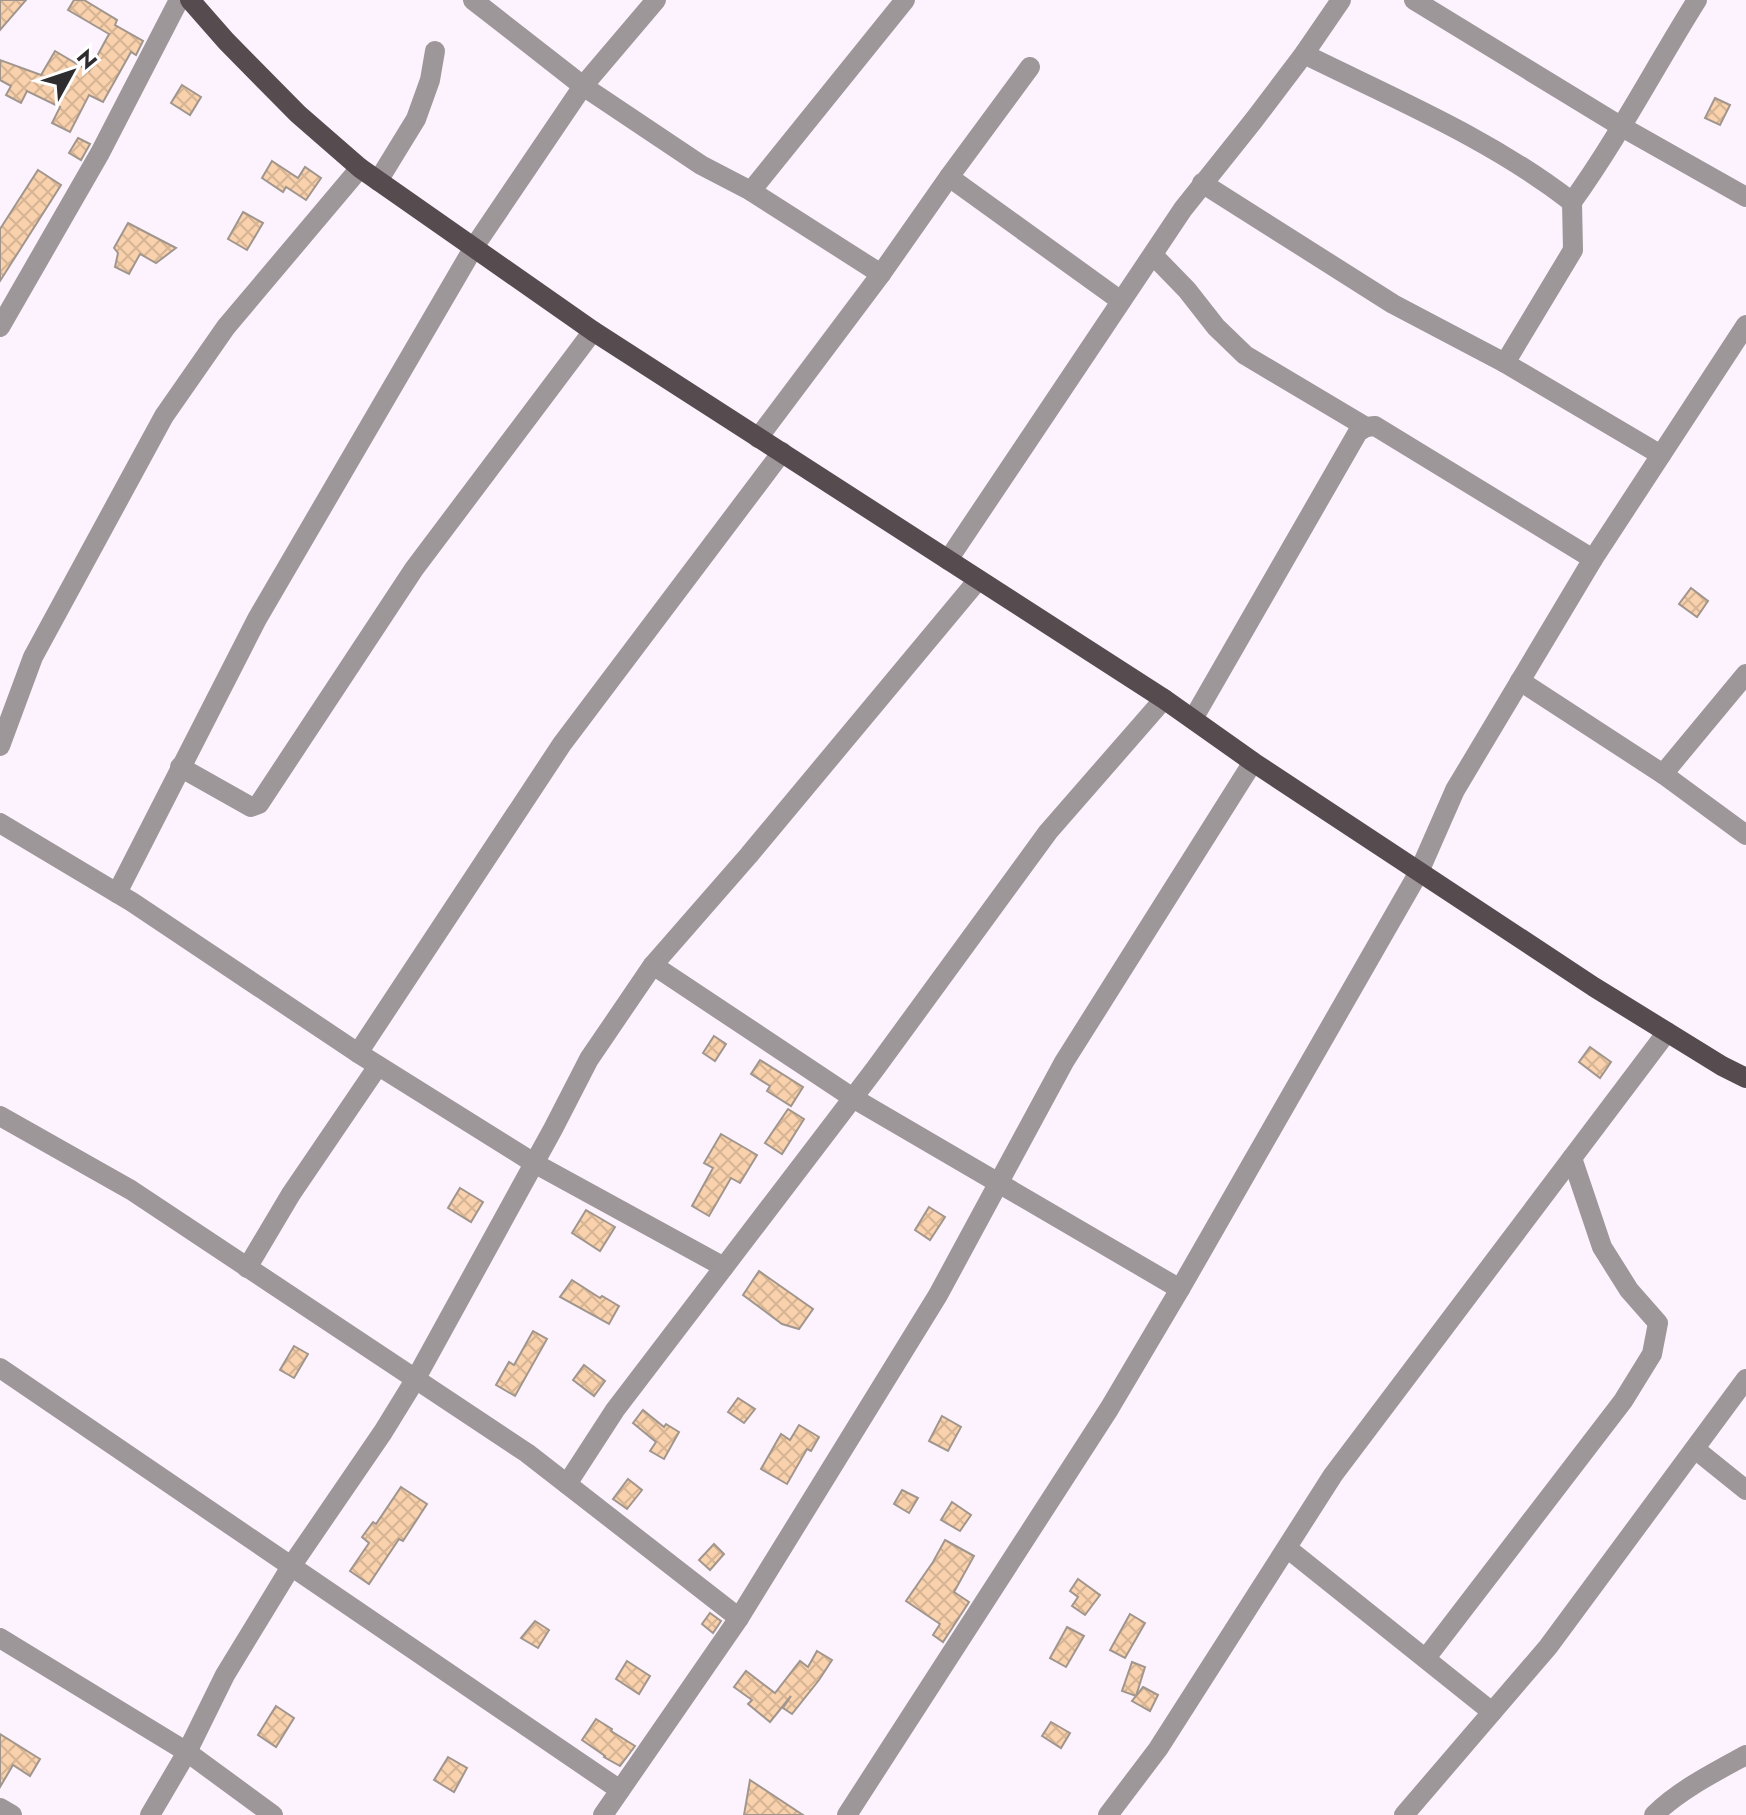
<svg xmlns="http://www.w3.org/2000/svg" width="1746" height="1815" viewBox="0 0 1746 1815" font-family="Jost,sans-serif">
<defs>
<pattern id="building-cross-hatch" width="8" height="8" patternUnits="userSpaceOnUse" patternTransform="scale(2)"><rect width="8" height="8" fill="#f9d1ac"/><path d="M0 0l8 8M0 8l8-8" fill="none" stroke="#d6b494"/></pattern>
</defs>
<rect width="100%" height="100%" fill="#fdf3ff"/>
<g fill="url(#building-cross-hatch)" stroke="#a1968d" stroke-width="2">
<polygon points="0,0 26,0 0,30"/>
<polygon points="74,0 84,0 117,20 115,25 143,41 136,55 131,52 103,102 89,95 70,132 52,123 60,107 27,91 21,103 6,95 11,86 0,80 0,60 41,75 55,51 89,71 109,34 68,10"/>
<polygon points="182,85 201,97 190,115 171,103"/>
<polygon points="1715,98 1730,105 1720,125 1705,118"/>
<polygon points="78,138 90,144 81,160 69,153"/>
<polygon points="272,161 298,178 305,167 321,178 306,200 286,187 283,192 262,178"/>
<polygon points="38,170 61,185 0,281 0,229"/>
<polygon points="243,212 263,223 247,250 228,239"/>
<polygon points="128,223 176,248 156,263 140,254 129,274 115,267 118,253 114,248"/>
<polygon points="1691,588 1708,601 1697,617 1679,604"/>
<polygon points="714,1036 726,1044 715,1061 703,1053"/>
<polygon points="1590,1047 1611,1062 1600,1078 1579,1062"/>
<polygon points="760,1060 803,1087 791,1106 767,1091 770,1086 751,1074"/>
<polygon points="788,1109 804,1119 782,1154 765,1143"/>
<polygon points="721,1134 757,1155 740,1183 731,1178 709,1216 692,1206 713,1168 704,1163"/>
<polygon points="460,1188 483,1202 471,1222 448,1208"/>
<polygon points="929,1207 945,1217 930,1240 915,1230"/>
<polygon points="586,1210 615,1227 600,1251 572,1233"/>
<polygon points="759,1271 813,1309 799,1329 782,1324 743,1295"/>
<polygon points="572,1280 600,1298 602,1296 619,1306 609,1324 560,1297"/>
<polygon points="533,1331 547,1339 515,1396 496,1385 509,1362 514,1365"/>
<polygon points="294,1346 308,1354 294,1378 280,1370"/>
<polygon points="584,1365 605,1381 594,1396 573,1380"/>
<polygon points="738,1398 755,1409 744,1423 728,1412"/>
<polygon points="643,1410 664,1427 666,1424 679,1432 664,1459 650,1451 656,1442 633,1423"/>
<polygon points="942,1416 961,1427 948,1451 929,1441"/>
<polygon points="799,1425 819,1437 811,1451 807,1449 787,1484 761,1469 781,1434 790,1440"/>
<polygon points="628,1479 642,1490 627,1509 613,1499"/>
<polygon points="401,1487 427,1504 403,1541 399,1539 369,1584 350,1571 369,1543 362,1537 373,1522 376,1524"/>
<polygon points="902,1490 918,1498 909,1513 894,1504"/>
<polygon points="952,1502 971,1515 960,1531 941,1520"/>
<polygon points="945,1540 974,1556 954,1592 969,1602 943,1642 933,1635 940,1624 906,1601 933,1562"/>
<polygon points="714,1544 724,1554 710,1570 699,1560"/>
<polygon points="1078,1579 1100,1595 1085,1615 1072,1606 1078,1597 1070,1591"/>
<polygon points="710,1613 721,1621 713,1633 702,1624"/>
<polygon points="1130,1614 1145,1623 1125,1658 1110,1650"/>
<polygon points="535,1621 549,1630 538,1648 521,1638"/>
<polygon points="1067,1627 1084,1636 1066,1667 1050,1658"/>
<polygon points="817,1651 832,1660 819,1680 792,1714 783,1708 791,1696 770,1722 748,1704 752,1700 734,1687 746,1671 775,1693 800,1661 808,1667"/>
<polygon points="627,1661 650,1676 639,1694 616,1679"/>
<polygon points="1132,1662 1145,1667 1136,1696 1122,1691"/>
<polygon points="1143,1687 1158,1695 1150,1711 1132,1701"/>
<polygon points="276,1706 294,1718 276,1747 258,1735"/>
<polygon points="596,1719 612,1729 611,1731 635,1746 620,1766 604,1757 605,1756 582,1740"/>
<polygon points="1051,1722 1070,1733 1061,1748 1042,1736"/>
<polygon points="0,1734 40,1759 30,1776 13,1765 0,1787"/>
<polygon points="448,1757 467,1768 454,1792 434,1780"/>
<polygon points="750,1780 803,1815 744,1815"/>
</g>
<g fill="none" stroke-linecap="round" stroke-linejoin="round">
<g stroke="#9e9799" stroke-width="20">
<polyline points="473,0 583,86 701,165 751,191 881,274"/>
<polyline points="1414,0 1622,127 1746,197"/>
<path d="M1304,54c91,45 187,85 268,148 46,-64 83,-135 125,-202"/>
<polyline points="949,177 1121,301"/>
<polyline points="378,181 416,119 430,80 435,51"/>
<polyline points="1202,183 1393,304 1505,363 1661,455"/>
<polyline points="751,191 905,0"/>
<polyline points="1153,255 1187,290 1216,327 1245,355 1366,427 1375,426 1593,559"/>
<polyline points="0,327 100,153 179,0"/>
<polyline points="1505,363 1573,250 1572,202"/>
<polyline points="758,438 881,274 949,177 1030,67"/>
<polyline points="948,560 1183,209 1254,120 1304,54 1341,0"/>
<polyline points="1520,681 1663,774 1746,674"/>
<polyline points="1193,719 1358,432 1366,427"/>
<polyline points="0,746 33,657 164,416 226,327 360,168"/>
<polyline points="180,767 251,807 259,804 414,569 593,331"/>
<polyline points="1663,774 1746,835"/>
<polyline points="0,823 132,902 358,1053 534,1163 724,1267"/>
<polyline points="117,893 257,619 474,247 583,86 656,0"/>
<polyline points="653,965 853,1098 1180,1289"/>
<polyline points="358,1053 562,744 782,452"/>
<polyline points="0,1116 131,1190 527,1453 739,1618"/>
<polyline points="247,1268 291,1194 378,1066"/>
<polyline points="0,1368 620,1790"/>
<polyline points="1695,1449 1746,1490"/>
<polyline points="567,1484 615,1410 875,1069 1048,832 1164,699"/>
<polyline points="1287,1548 1492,1712"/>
<polyline points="0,1638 187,1752 273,1815"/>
<polyline points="1426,1658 1623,1401 1652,1354 1658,1323 1629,1290 1602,1247 1572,1158"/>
<polyline points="0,1808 12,1815"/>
<polyline points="150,1815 187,1752 225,1675 292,1565 383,1432 415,1380 553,1129 589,1059 653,965 749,855 978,580"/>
<polyline points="603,1815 739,1618 938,1295 1064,1062 1253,762"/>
<polyline points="847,1815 1109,1409 1180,1289 1419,872 1455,790 1593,559 1746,325"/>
<polyline points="1108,1815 1158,1749 1333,1475 1667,1032"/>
<polyline points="1404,1815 1548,1647 1746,1379"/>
<path d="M1654,1815c25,-25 61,-43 92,-60"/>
</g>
<polyline stroke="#564b4e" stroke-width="20" points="190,0 226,41 298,114 360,168 593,331 1164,699 1253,762 1594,987 1722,1066 1746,1078"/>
</g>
<g transform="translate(72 72) rotate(50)" stroke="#ffffff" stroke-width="6" paint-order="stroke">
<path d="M0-6L14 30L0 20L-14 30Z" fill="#2f2c30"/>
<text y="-12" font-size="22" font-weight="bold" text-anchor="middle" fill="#2f2c30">N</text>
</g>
</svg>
